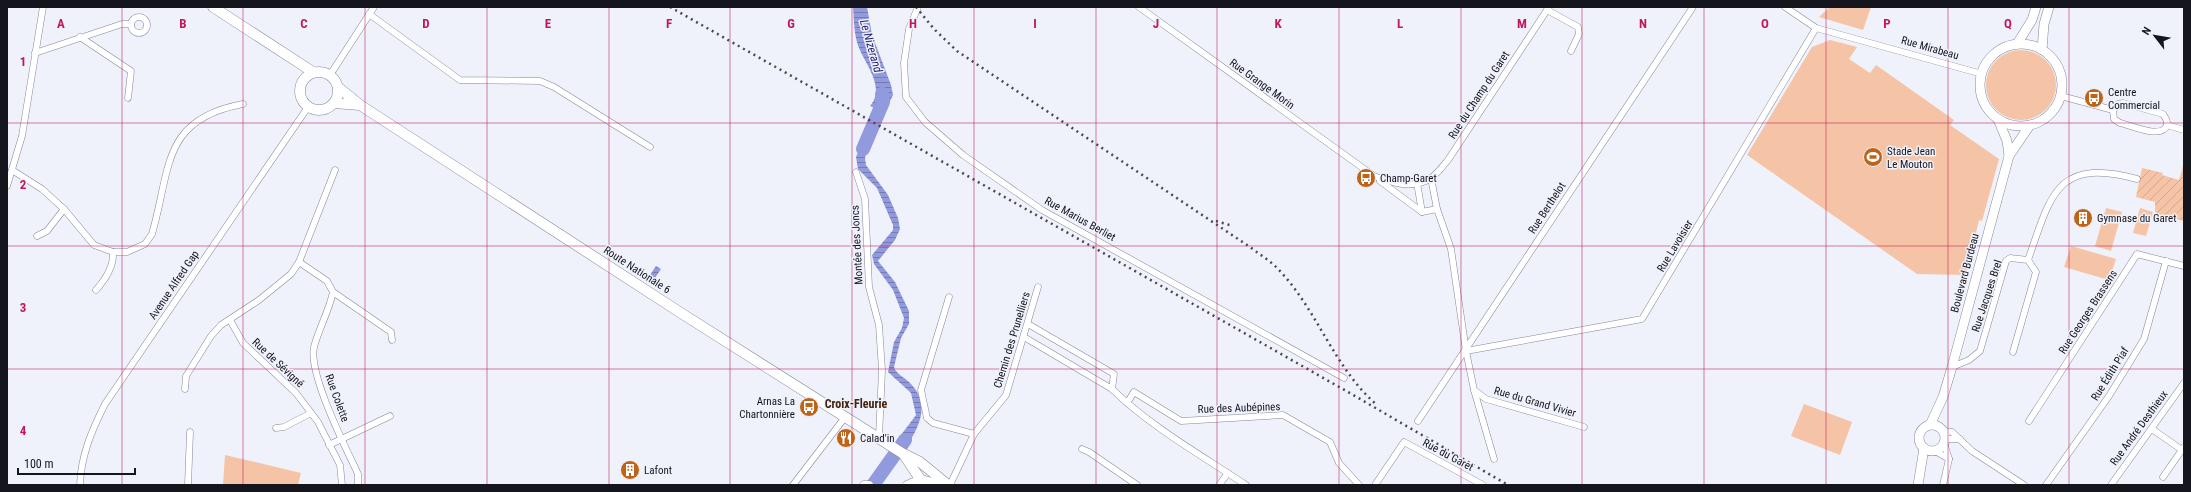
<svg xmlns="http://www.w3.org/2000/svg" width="2191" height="492" viewBox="0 0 2191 492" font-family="'Roboto Condensed',sans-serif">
<defs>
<pattern id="garden-furrows" width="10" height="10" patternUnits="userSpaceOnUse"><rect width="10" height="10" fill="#f5c4a6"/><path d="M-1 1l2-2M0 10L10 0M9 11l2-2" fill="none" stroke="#d1a88e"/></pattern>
<pattern id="water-rules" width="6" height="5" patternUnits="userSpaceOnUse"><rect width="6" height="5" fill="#929ade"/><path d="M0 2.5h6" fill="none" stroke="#767cb3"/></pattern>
</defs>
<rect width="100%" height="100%" fill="#eff1fb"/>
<g fill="#f5c4a6">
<polygon points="1830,7 1871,7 1863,30 1819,17"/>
<polygon points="1830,40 1857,47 1849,59 1870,73 1876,65 1954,120 1950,125 1999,159 1982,221 1979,220 1966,275 1917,274 1747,155 1812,47"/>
<circle cx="2021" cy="85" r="35"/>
<polygon points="2106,208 2122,212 2111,251 2095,246"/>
<polygon points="2140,208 2153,212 2146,236 2133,233"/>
<polygon points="2071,246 2116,259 2109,280 2064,267"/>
<polygon points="1804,404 1852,422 1840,455 1791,436"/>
<polygon points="225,455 301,473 298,485 223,485"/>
</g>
<polygon fill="url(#garden-furrows)" points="2184,163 2184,221 2155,214 2155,202 2136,197 2142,168 2163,173 2162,175 2179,180"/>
<g fill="url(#water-rules)">
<path d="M853,7h14l5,28 19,50 2,10 -11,22 -5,-8 -7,-3c16,-17 -4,-41 -11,-58 -5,-12 -5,-28 -6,-41z"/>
<path d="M867,131l4,2 -6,25 1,7 22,30 10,23 2,11 -5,11 -17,21 17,21 14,29v13l-8,14 -7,29c2,7 10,10 15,15 23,22 10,45 -4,67l-10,-6 21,-28 -5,-22 -23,-21 6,-30 8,-14 2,-10 -11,-28 -19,-26 -2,-9 21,-25v-5l-16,-37 -19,-19 -2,-12z"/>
<polygon points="656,266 661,269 651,284 646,281"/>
<polygon points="887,458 894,463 879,484 870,478"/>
</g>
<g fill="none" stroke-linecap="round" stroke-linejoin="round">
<g stroke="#929ade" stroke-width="14">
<polyline points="863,149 883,102 882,94"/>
<polyline points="873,485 905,440"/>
</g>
<g stroke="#84879d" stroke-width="7">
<g id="minor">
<polyline points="918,7 909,29 904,63 906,97 925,122 963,155 1042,210 1344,378"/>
<path d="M1139,7l235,169c18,7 39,14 57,2 6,-4 12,-12 17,-18l101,-153"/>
<polyline points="1785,7 1816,28 1982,74"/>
<polyline points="1547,10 1578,27 1579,34 1571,51"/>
<polyline points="369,14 460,80 540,81 554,87 650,147"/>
<circle cx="139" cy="25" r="8"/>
<polyline points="80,37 131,71 128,98"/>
<polyline points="35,53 122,24 131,24"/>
<polyline points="330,75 374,7"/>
<polyline points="2061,96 2113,110"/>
<path d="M2123,103l40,11c2,3 5,7 4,11 -5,15 -37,0 -47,-2l-6,-4 -1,-9 5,-6z"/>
<polyline points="2167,125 2184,130"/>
<path d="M12,170l30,19 22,20 30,36 19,7h14l18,-8 7,-10c19,-65 9,-115 91,-130"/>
<polyline points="856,172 865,199 869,287 879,325 882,370 879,437"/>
<polyline points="1431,178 1437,209 1451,249 1466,351 1474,390 1486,399 1584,427"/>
<polyline points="1380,181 1422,212"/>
<polyline points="1417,183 1422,212 1437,209"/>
<polyline points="7,186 22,136 43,7"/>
<polyline points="37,236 47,231 64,209"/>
<path d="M2028,260c23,-65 28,-103 109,-81"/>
<path d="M299,262l28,19 6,11c-4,19 -14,36 -19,55 -6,27 32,101 44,127v11"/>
<path d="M96,290c9,-10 18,-24 17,-38"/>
<polyline points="333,292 391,332 392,340"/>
<polyline points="949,297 921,390 927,418 933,423 974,434 950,485"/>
<polyline points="230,320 243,343 296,393 318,422 340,465 342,485"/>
<polyline points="1024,337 1112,389 1114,374 1028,324"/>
<polyline points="1466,351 1642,319 1816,28"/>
<polyline points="1952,367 1969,360 1980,351 2006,261 2010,258 2028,260 2036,272 2013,352"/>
<polyline points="185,389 186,376 211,336 221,325 259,300 291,274 299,262 335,170"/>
<path d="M1112,389c39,38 89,66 134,96"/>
<polyline points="1474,390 1494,459"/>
<polyline points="1127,403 1134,392 1181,421 1283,415 1330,442 1339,463 1359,485"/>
<polyline points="1418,421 1693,7"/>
<polyline points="2029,421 2137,254 2184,266"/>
<polyline points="276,428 284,427 311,413"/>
<polyline points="2152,429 2182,450"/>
<polyline points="1943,431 1952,432 1972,451 2024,485"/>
<polyline points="974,434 1006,395 1038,287"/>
<polyline points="1945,439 1960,439"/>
<polyline points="329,445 390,416"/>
<polyline points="1082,449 1089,452 1137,485"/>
<polyline points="1935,451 1949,459"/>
<polyline points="2163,477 2184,447"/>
<path d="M80,485c1,-30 12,-55 25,-81l203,-297"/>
<polyline points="188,485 190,432"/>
<polyline points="793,485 846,416"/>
<polyline points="1219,485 1228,473"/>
<polyline points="1375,485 1404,442 1483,485"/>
<polyline points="1943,485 1949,459 1944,443"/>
<polyline points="2046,485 2109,396 2144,339 2166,261"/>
<polyline points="2111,485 2184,383"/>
</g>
</g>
<g stroke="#84879d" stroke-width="9">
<g id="tertiary">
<polyline points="864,485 869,485"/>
<polyline points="907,485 921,479 944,485"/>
</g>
</g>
<g stroke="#84879d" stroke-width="10">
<g id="secondary">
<polyline points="2017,44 2032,20 2036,7"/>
<circle cx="2021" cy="85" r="41"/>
<polyline points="2042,50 2044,24 2049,7"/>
<polyline points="1998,119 2007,141 2009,156"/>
<circle cx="1932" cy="438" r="13"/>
<polyline points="1930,425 1943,397 1952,367 2009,156 2030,125"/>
<polyline points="1918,485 1924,448"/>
</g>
</g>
<g stroke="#84879d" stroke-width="11">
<g id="primary">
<polyline points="213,7 313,72"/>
<circle cx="319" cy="91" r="19"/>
<polyline points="339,88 360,105 681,313 902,453 920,462 948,485"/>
<polyline points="334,103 360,105"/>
<polyline points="904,455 924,485"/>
</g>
</g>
<use href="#minor" stroke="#fff" stroke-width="6"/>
<use href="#tertiary" stroke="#fff" stroke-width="8"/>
<use href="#secondary" stroke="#fff" stroke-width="9"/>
<use href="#primary" stroke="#fff" stroke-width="10"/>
<g stroke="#484952" stroke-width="2.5" stroke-dasharray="2 4" stroke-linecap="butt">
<polyline points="670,7 1348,392 1508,485"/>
<path d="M916,7l18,22 23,22 293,196c10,8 21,14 29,23 39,41 55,98 98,135"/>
<polyline points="1216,221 1233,226"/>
</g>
</g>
<path fill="none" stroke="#c2185b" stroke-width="1" stroke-opacity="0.55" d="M122,7v478M243,7v478M365,7v478M487,7v478M609,7v478M730,7v478M852,7v478M974,7v478M1096,7v478M1217,7v478M1339,7v478M1461,7v478M1582,7v478M1704,7v478M1826,7v478M1948,7v478M2069,7v478M7,123h2177M7,246h2177M7,369h2177"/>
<defs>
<g id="bus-disc" transform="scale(1)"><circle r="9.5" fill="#c06317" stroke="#eff1fb"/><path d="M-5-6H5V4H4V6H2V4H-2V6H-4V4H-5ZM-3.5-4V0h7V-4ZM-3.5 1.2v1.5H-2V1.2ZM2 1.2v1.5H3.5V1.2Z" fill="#fff"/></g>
<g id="stadium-disc" transform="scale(1)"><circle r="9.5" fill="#c06317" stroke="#eff1fb"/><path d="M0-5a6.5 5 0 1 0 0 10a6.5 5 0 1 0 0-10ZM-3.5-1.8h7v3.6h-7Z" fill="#fff"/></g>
<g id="building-disc" transform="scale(1)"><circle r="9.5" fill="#c06317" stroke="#eff1fb"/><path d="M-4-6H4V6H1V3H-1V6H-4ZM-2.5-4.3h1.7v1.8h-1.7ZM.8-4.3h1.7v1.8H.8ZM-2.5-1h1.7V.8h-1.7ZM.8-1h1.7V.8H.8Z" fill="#fff"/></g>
<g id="restaurant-disc" transform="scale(1)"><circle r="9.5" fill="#c06317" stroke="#eff1fb"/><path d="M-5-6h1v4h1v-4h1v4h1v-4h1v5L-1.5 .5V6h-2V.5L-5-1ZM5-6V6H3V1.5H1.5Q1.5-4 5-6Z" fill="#fff"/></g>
</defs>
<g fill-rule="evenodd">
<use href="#bus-disc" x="2094" y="98"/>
<use href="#stadium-disc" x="1873" y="157"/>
<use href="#bus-disc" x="1366" y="178"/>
<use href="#building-disc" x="2083" y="218"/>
<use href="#bus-disc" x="809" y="407"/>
<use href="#restaurant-disc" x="846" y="438"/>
<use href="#building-disc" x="630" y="470"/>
</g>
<g text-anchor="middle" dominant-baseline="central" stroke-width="3" stroke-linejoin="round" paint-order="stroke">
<g font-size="11" fill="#14151d" stroke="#eff1fb">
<text transform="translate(1930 48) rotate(16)">Rue Mirabeau</text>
<text transform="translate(1262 84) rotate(36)">Rue Grange Morin</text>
<text transform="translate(1479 95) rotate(-57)">Rue du Champ du Garet</text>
<text transform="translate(1547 208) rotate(-57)">Rue Berthelot</text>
<text transform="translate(1080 219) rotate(29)">Rue Marius Berliet</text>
<text transform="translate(857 245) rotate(-93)">Montée des Joncs</text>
<text transform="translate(1675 246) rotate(-59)">Rue Lavoisier</text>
<text transform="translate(637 270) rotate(33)">Route Nationale 6</text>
<text transform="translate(1965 273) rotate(-75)">Boulevard Burdeau</text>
<text transform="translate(174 285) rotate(-56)">Avenue Alfred Gap</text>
<text transform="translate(1987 296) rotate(-72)">Rue Jacques Brel</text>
<text transform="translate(2088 312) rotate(-57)">Rue Georges Brassens</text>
<text transform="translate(1012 340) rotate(-73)">Chemin des Prunelliers</text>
<text transform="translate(278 363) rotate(43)">Rue de Sévigné</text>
<text transform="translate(2110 374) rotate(-58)">Rue Édith Piaf</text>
<text transform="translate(337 398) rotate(70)">Rue Colette</text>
<text transform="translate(1535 402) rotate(16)">Rue du Grand Vivier</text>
<text transform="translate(1239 408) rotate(-2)">Rue des Aubépines</text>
<text transform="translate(2139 428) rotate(-54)">Rue André Desthieux</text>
<text transform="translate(1448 455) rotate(28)">Rue du Garet</text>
</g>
<g font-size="11" fill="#14151d" stroke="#eff1fb" text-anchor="start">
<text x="2108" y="92">Centre<tspan x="2108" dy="13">Commercial</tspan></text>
<text x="1887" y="151">Stade Jean<tspan x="1887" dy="13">Le Mouton</tspan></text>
<text x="1380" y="178">Champ-Garet</text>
<text x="2097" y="218">Gymnase du Garet</text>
<text x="795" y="401" text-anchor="end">Arnas La<tspan x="795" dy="13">Chartonnière</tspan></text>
<text x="860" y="438">Calad'in</text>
<text x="644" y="470">Lafont</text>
</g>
<g font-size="12" font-style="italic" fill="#292573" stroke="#eff1fb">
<text transform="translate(871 46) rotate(74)">Le Nizerand</text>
</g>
<g font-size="12" font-weight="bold" fill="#42220b" stroke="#eff1fb">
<text x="856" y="404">Croix-Fleurie</text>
</g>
</g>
<g font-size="13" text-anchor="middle" font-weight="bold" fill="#c2185b" stroke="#eff1fb" stroke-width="3" stroke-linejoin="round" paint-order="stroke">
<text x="61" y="28">A</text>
<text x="183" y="28">B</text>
<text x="304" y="28">C</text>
<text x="426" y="28">D</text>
<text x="548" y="28">E</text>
<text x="669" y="28">F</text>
<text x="791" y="28">G</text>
<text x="913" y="28">H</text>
<text x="1035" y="28">I</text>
<text x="1156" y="28">J</text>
<text x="1278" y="28">K</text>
<text x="1400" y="28">L</text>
<text x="1522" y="28">M</text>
<text x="1643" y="28">N</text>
<text x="1765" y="28">O</text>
<text x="1887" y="28">P</text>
<text x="2008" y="28">Q</text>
<text x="23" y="66">1</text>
<text x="23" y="189">2</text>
<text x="23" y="312">3</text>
<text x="23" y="435">4</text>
</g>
<rect width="2191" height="492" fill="none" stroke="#14151d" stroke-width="16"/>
<g transform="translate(2155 36) rotate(301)" stroke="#eff1fb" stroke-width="3" paint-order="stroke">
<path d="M0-3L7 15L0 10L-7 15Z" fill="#14151d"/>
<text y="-6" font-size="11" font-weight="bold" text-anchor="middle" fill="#14151d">N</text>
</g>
<path d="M18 468v6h117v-6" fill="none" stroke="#14151d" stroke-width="2"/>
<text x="24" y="468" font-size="12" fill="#14151d" stroke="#eff1fb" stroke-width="3" paint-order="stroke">100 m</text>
</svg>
